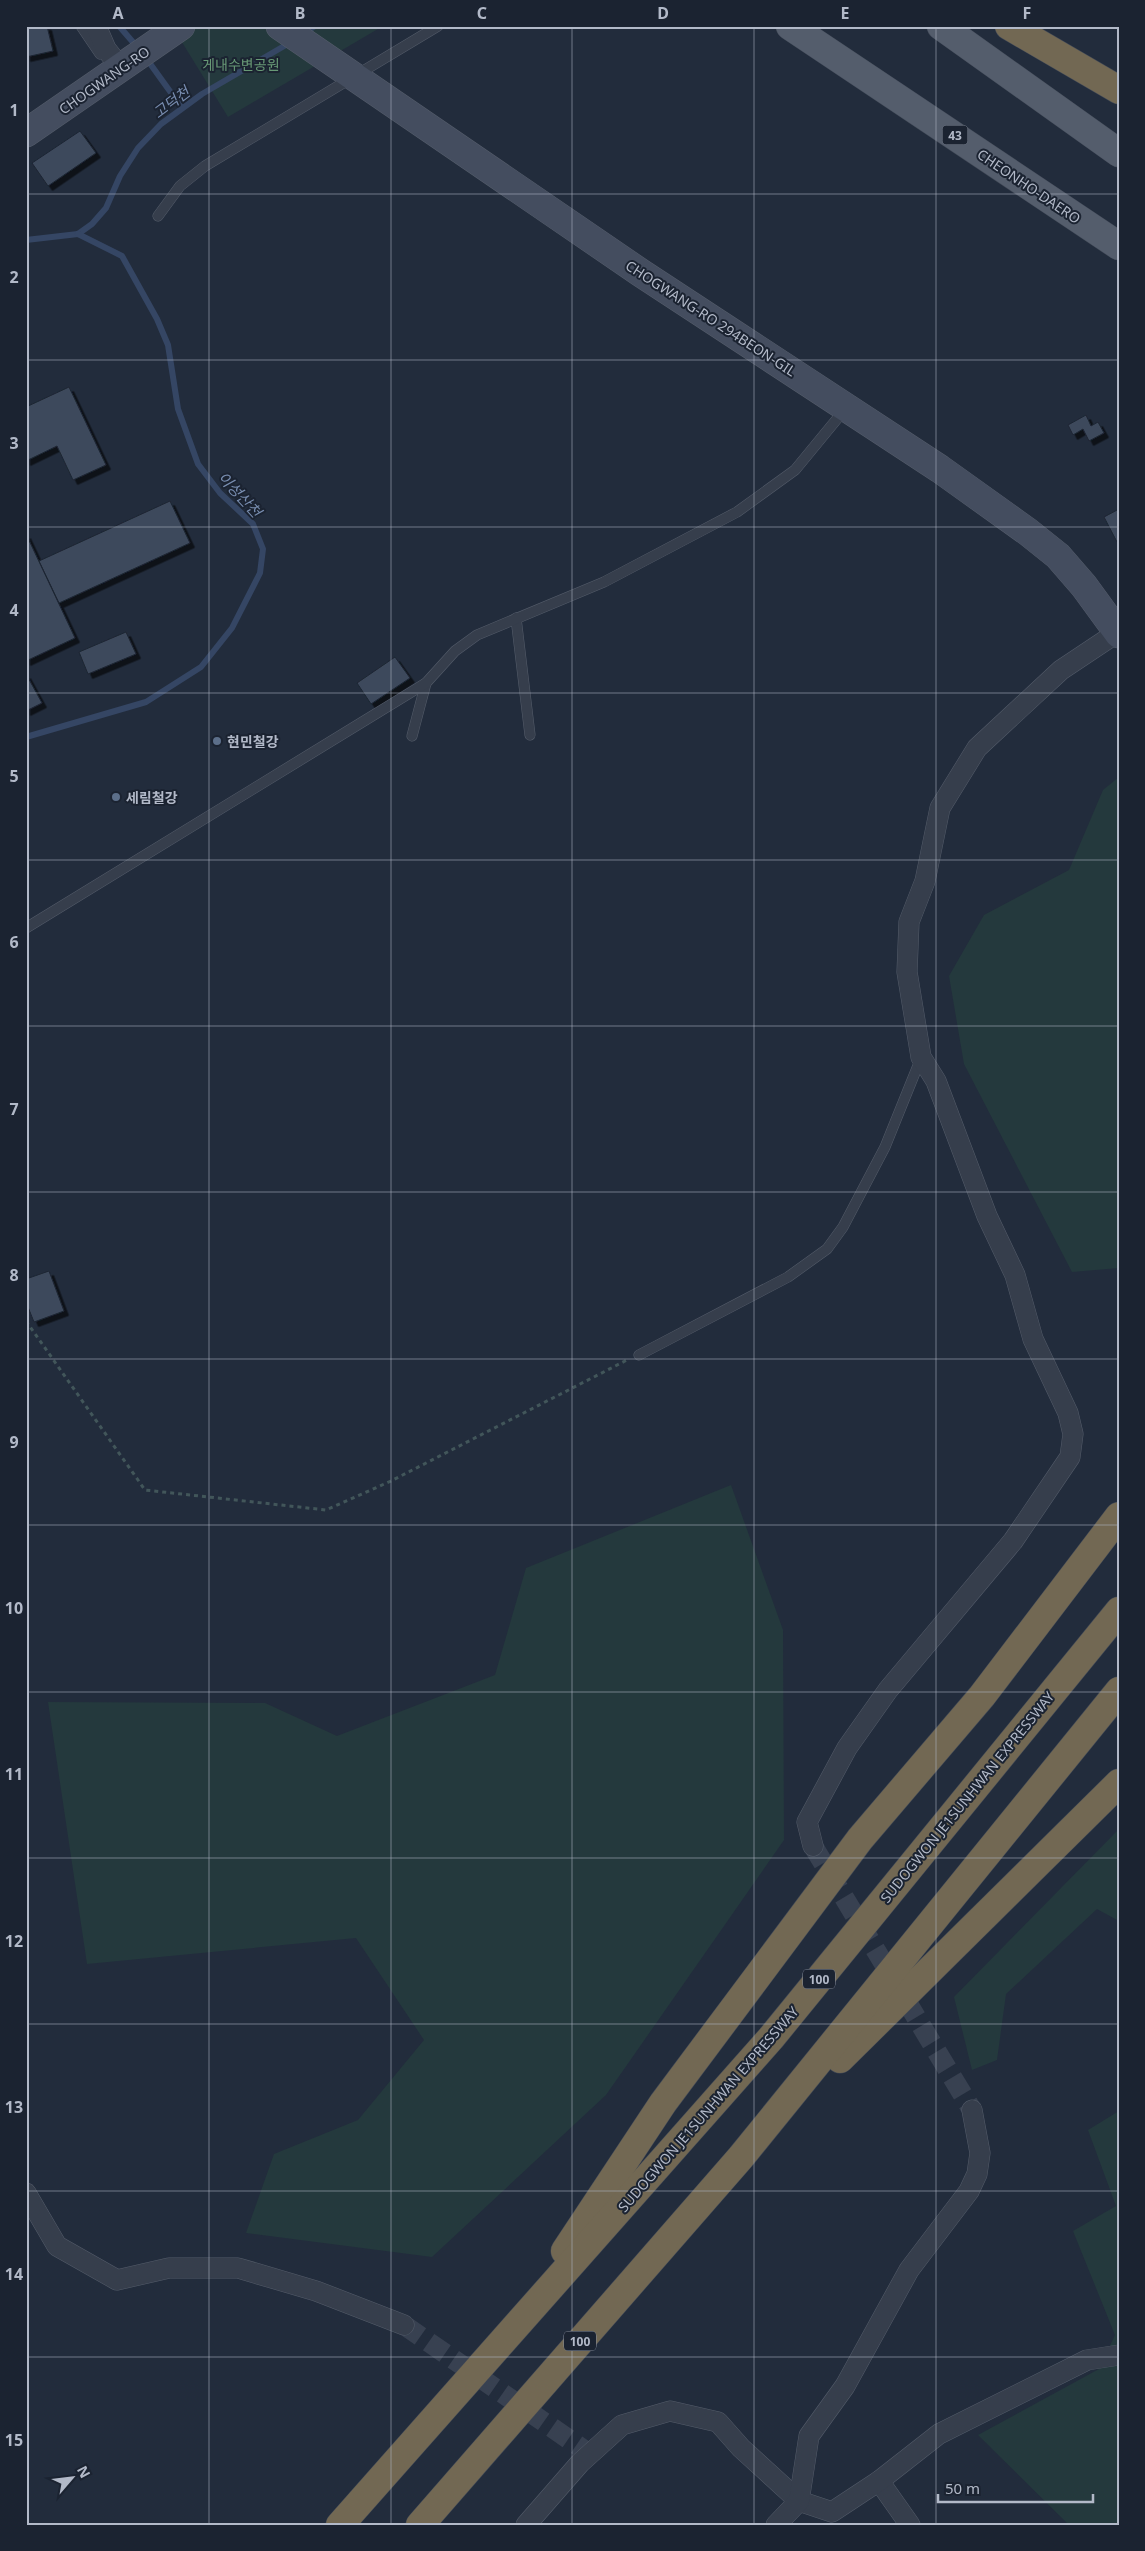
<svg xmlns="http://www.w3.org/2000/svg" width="1145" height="2551" viewBox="0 0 1145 2551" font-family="'Noto Sans','Noto Sans KR',sans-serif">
<defs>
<filter id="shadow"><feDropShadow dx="4.5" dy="4.5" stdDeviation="0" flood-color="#0009"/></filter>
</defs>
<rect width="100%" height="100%" fill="#222c3c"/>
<g fill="#24393d">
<polygon points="172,26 383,26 228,117"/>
<polygon points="1119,777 1119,1268 1072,1272 964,1064 949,976 984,915 1069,870 1103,790"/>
<polygon points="731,1485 783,1630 784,1840 606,2095 432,2257 246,2233 274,2154 358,2120 424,2040 356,1938 87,1964 48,1702 265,1703 337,1736 495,1675 526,1568"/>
<polygon points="1119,1829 1119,1921 1097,1909 1006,1994 997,2060 972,2070 954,1997"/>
<polygon points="1119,2111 1119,2525 1069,2525 978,2435 1099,2369 1115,2335 1073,2231 1116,2206 1088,2130"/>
</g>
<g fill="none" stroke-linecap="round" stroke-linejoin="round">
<g stroke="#354664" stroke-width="6">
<polyline points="119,26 138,48"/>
<polyline points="304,33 315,26"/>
<polyline points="146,58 182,108"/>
<polyline points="78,234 92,224 106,208 120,176 138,148 161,124 202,94 291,42"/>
<polyline points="26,240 78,234"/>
<polyline points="26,737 146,702 201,667 232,628 260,573 263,549 253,524 220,493 198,464 178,409 168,345 157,319 122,256 78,234"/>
</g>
</g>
<g fill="#3e4a5b" stroke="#1d2533" filter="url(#shadow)">
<polygon points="26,26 47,26 53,51 26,57"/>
<polygon points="80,131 96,153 48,186 32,163"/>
<polygon points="69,387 106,465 73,480 57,446 26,461 26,407"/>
<polygon points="1086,415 1091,426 1098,422 1104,433 1089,441 1083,429 1073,435 1068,425"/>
<polygon points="170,501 190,543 59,603 39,561"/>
<polygon points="1119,509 1119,541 1117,542 1104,517"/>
<polygon points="26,534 75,638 26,661"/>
<polygon points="126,632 136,654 88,674 79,652"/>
<polygon points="395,657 410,678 371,704 357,683"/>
<polygon points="26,674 42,703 26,711"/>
<polygon points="49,1271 64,1311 34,1322 26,1302 26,1279"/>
</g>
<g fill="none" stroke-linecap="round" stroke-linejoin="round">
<g stroke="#384151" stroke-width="20" stroke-dasharray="20 10" stroke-linecap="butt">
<polyline points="813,1846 972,2110"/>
<polyline points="404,2325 590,2454"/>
</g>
<g stroke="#545c6a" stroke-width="11">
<g id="lane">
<polyline points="81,26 100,54"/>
<polyline points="158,216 180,186 205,166 438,26"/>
<polyline points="516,618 530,735"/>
<polyline points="412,736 426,683"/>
<polyline points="26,928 426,683 455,651 477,635 604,582 737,512 795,470 846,408"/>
<polyline points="639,1355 788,1277 827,1249 843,1227 885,1147 921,1058"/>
</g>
</g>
<g stroke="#545c6a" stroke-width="21">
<g id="street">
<polyline points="96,26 106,49 121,68"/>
<polyline points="813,1846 807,1822 847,1748 888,1690 1013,1541 1070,1457 1073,1434 1068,1413 1033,1339 1015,1275 987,1216 936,1081 921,1057 907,972 909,922 925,881 940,808 977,748 1061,670 1118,632"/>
<polyline points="26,2193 57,2246 117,2280 169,2268 238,2268 316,2291 404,2325"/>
<polyline points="879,2481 910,2525"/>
<polyline points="526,2525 580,2463 622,2425 670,2411 718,2422 741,2448 799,2501 832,2512 879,2481 939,2434 1087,2360 1119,2355"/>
<polyline points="776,2525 799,2501 809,2436 845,2386 909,2270 969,2191 977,2174 980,2153 972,2110"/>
</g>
</g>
<g stroke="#545c6a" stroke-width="29">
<g id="secondary">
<polyline points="280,26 641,273 940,469 1028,532 1058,556 1084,586 1119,634"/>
<polyline points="26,133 181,26"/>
</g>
</g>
<g stroke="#3f4755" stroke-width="29">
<g id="primary">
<polyline points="790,26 1119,246"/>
<polyline points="941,26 1119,153"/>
</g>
</g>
<g stroke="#414957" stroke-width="29">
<g id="highway">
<polyline points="1009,26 1119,90"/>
<polyline points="840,2059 1119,1783"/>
<polyline points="565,2251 663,2103 860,1839 982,1696 1119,1516"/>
<polyline points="340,2525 771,2038 1119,1611"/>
<polyline points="420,2525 741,2157 1119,1691"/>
</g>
</g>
<polyline stroke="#42565a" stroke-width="3" stroke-dasharray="4 4" stroke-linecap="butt" points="26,1321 145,1490 326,1510 391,1481 627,1360"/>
<use href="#lane" stroke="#363e4c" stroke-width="10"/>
<use href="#street" stroke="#363e4c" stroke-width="20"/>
<use href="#secondary" stroke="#444d5f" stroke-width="28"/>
<use href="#primary" stroke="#545d6c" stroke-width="28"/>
<use href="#highway" stroke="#726853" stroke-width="28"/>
</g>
<path fill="none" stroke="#b2b9c8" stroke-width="1" stroke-opacity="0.55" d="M209,26v2499M391,26v2499M572,26v2499M754,26v2499M936,26v2499M26,194h1093M26,360h1093M26,527h1093M26,693h1093M26,860h1093M26,1026h1093M26,1192h1093M26,1359h1093M26,1525h1093M26,1692h1093M26,1858h1093M26,2024h1093M26,2191h1093M26,2357h1093"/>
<g fill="#5c6f8a" stroke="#1b2331" stroke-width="2">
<circle cx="217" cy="741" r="5"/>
<circle cx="116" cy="797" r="5"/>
</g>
<g text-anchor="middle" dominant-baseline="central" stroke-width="4" stroke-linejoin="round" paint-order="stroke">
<g fill="#1b2331" stroke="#858c9b" stroke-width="1">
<rect x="942.5" y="125.5" width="25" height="19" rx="4"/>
<rect x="803" y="1969.5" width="32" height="19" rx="4"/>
<rect x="564" y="2331.5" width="32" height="19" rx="4"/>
</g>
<g font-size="12" font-weight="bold" fill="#b2b9c8">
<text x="955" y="135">43</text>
<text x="819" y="1979">100</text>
<text x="580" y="2341">100</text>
</g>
<g font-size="14" fill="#689976" stroke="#1b2331">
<text x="241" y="64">게내수변공원</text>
</g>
<g font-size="14" fill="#b2b9c8" stroke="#1b2331">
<text transform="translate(104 80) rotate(-35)">CHOGWANG-RO</text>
<text transform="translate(1029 186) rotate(34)">CHEONHO-DAERO</text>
<text transform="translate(711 318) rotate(33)">CHOGWANG-RO 294BEON-GIL</text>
<text transform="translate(967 1797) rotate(-51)">SUDOGWON JE1SUNHWAN EXPRESSWAY</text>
<text transform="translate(708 2109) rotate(-49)">SUDOGWON JE1SUNHWAN EXPRESSWAY</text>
</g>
<g font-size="14" font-weight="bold" fill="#b2b9c8" stroke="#1b2331" text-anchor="start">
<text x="227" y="741">현민철강</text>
<text x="126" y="797">세림철강</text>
</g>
<g font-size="15" font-style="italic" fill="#798eb1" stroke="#1b2331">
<text transform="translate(171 102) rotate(-37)">고덕천</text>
<text transform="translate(240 494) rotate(47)">이성산천</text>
</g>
</g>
<rect width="1145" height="2551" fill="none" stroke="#1b2331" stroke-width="55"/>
<g transform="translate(72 2478) rotate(62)" stroke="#1b2331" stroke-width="4" paint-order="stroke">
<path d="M0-4L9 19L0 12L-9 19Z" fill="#b2b9c8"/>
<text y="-8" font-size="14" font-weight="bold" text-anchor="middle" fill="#b2b9c8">N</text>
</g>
<path d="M938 2494v8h155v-8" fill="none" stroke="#b2b9c8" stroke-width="2.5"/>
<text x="945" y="2494" font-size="15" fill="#b2b9c8" stroke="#1b2331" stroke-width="4" paint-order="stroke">50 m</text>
<rect x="28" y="28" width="1090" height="2496" fill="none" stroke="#b2b9c8" stroke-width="2"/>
<g font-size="16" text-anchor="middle" font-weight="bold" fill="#b2b9c8">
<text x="118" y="19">A</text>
<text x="300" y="19">B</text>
<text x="482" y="19">C</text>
<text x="663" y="19">D</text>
<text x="845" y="19">E</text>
<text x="1027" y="19">F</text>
<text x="14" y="116">1</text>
<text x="14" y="283">2</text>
<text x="14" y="449">3</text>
<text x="14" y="616">4</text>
<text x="14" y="782">5</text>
<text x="14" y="948">6</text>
<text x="14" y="1115">7</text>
<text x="14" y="1281">8</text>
<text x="14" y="1448">9</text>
<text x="14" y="1614">10</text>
<text x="14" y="1780">11</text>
<text x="14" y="1947">12</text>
<text x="14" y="2113">13</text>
<text x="14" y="2280">14</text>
<text x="14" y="2446">15</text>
</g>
</svg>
